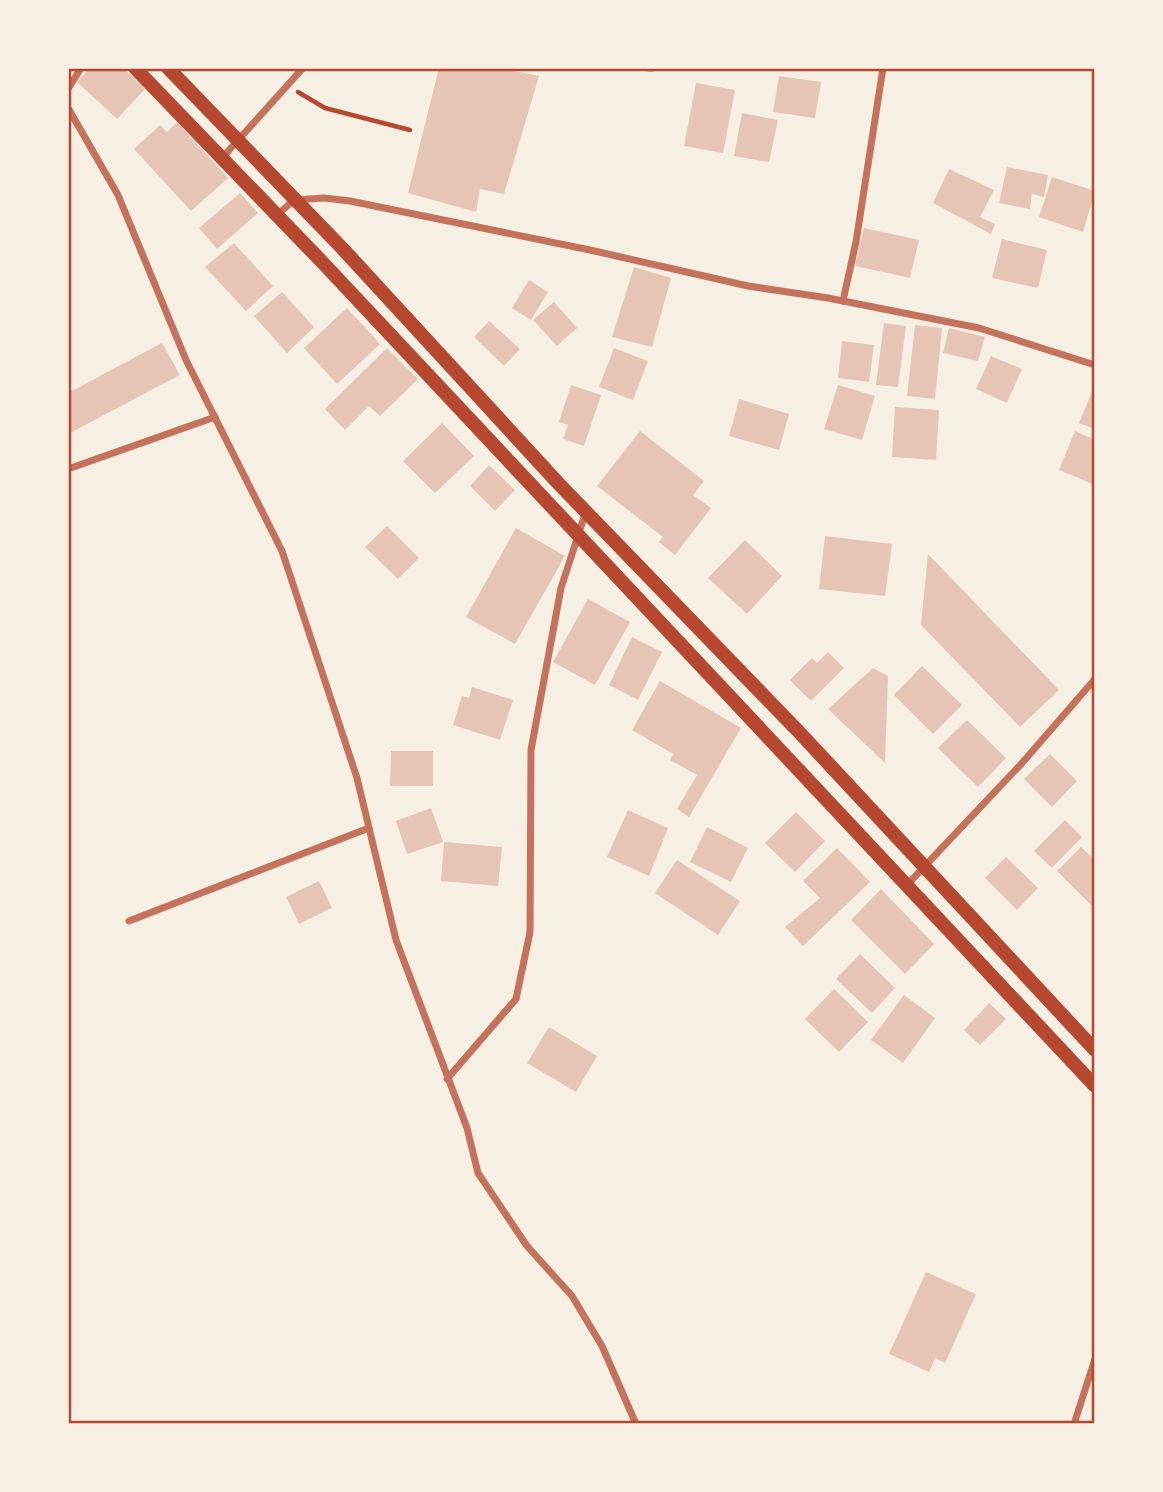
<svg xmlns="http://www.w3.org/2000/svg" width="1163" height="1492" viewBox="0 0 1163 1492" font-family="'Fira Sans Condensed',sans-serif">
<rect width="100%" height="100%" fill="#f6efe4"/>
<g fill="#e6c5b7">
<polygon points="90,68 123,68 145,89 117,119 77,82"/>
<polygon points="439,68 500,68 539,76 504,194 480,189 476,212 408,193"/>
<polygon points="779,76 821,82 815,118 773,112"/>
<polygon points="696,83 735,90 723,153 684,146"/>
<polygon points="742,113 778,120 769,162 734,156"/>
<polygon points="177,122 228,178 191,211 134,149 160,125 167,132"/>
<polygon points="1007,167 1048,175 1044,197 1032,194 1030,209 999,203"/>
<polygon points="949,169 994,190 980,217 995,224 991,234 933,203"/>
<polygon points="1052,177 1095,191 1083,232 1039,217"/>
<polygon points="240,193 258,213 217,249 199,228"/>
<polygon points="864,228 919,240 910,278 855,266"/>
<polygon points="1002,239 1047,250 1038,288 992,278"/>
<polygon points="234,243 273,286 246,311 205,267"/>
<polygon points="634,267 671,278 652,347 612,337"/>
<polygon points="529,280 548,292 531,320 512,308"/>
<polygon points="282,292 314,327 287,353 254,316"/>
<polygon points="554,302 577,328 557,346 533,320"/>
<polygon points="347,308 380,344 337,384 304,348"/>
<polygon points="489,321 520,349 504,366 474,337"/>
<polygon points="884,323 906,326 898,387 876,385"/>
<polygon points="915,325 942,328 935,399 907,396"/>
<polygon points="949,328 985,337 978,361 943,353"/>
<polygon points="842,341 874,345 869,382 838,378"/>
<polygon points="162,343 180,375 68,434 68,393"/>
<polygon points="387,348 418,379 380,416 369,406 345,430 325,409"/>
<polygon points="614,348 648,361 633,400 599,387"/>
<polygon points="991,356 1022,369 1007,403 976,389"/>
<polygon points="571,385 601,395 584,446 563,439 568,425 559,422"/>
<polygon points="838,385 875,396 862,440 824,429"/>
<polygon points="1092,392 1095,393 1095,429 1079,423"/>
<polygon points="739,399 789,414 779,450 729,436"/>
<polygon points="895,407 939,410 936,460 892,457"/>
<polygon points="442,423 474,456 435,493 403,461"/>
<polygon points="640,431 704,481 693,495 711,508 675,555 659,542 663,537 597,486"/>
<polygon points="1075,431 1095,440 1095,485 1059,470"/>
<polygon points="489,465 515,490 495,511 470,486"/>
<polygon points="387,526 419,558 398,579 365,547"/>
<polygon points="516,528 565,556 515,644 466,617"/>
<polygon points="825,536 892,544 885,596 819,589"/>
<polygon points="745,540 782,576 747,614 708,578"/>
<polygon points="928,554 1059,690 1020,727 921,625"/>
<polygon points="588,599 630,622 595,685 553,662"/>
<polygon points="632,637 662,652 638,700 609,685"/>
<polygon points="828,652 844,668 811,701 790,680 812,658 817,663"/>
<polygon points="922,666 962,705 933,734 894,695"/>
<polygon points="873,668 888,676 885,763 828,709"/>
<polygon points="660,681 741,728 689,817 677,809 697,775 670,760 673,754 632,730"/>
<polygon points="472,687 513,700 500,740 453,725 462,696 469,698"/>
<polygon points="967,720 1006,758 978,787 938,748"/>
<polygon points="391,751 433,751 433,786 390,786"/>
<polygon points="1050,754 1077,781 1052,807 1024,779"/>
<polygon points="431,808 443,842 407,854 396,821"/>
<polygon points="628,810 668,828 649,876 607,857"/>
<polygon points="796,812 825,841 795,872 765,843"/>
<polygon points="1065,820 1082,837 1052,868 1034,851"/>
<polygon points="707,827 748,848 731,882 690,862"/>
<polygon points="444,842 502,847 498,886 441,881"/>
<polygon points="1081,847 1095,860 1095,909 1057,871"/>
<polygon points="837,848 870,882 803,946 785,927 820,898 803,881"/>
<polygon points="1006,857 1038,888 1017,910 985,878"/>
<polygon points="677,860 740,901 718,935 655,893"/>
<polygon points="319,881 332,908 299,924 286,897"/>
<polygon points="881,889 934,944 905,974 851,920"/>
<polygon points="860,954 895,988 872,1013 836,979"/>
<polygon points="834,989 868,1022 839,1052 805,1019"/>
<polygon points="904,995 935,1018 903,1063 871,1040"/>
<polygon points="989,1003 1006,1019 980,1045 964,1030"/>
<polygon points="549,1027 597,1056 576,1092 527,1063"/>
<polygon points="926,1272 976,1294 945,1363 935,1358 929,1372 889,1354"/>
</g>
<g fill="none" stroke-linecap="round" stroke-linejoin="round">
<polyline stroke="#b5482f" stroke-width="4.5" points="298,92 325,108 410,130"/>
<g stroke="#c5725c" stroke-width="7">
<polyline points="649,68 652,68"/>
<polyline points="68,89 81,68"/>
<polyline points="68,108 118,195 186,360 282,551 357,778 396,940 467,1128 478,1173 527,1246 572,1296 602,1346 636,1424"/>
<polyline points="222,158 303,68"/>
<polyline points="277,215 294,200 324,198 350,201 590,250 748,286 828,298 979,328 1095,365"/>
<polyline points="843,301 856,242 883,68"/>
<polyline points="68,469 215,417"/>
<polyline points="907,885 1022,763 1095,679"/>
<polyline points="129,921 369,828"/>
<polyline points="447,1079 516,999 530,932 531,750 561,588 586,511"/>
<polyline points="1074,1424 1095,1359"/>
</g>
<g stroke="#b5482f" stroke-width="14">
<polyline points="135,68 324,264 1095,1086"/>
<polyline points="168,68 342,248 559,484 799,732 1095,1050"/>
</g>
</g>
<rect width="1163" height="1492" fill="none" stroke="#f6efe4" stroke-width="140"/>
<rect x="70" y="70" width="1023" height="1352" fill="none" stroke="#b5482f" stroke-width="2.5"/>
</svg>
